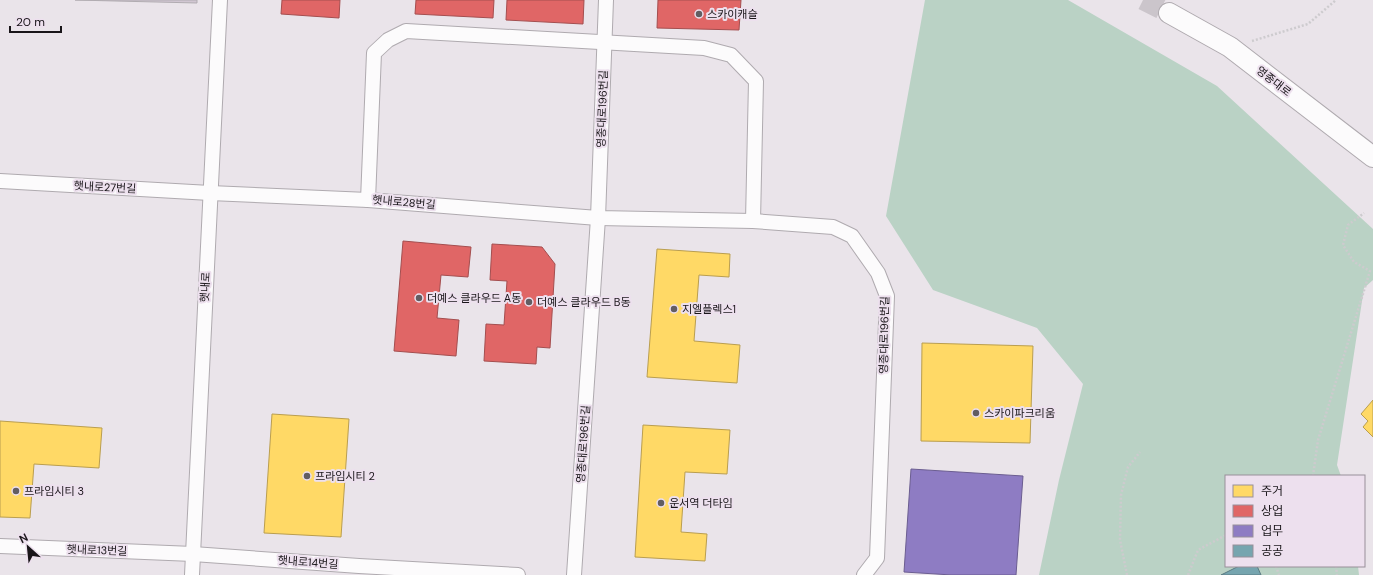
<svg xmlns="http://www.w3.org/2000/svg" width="1373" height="575" viewBox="0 0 1373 575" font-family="'DM Sans','Noto Sans KR',sans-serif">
<rect width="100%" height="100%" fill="#eae4ea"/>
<polygon fill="#bad2c5" points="925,0 1068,0 1217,86 1373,229 1373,280 1364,288 1337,465 1341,476 1226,476 1226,566 1358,566 1359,575 1039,575 1059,480 1083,384 1037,328 933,290 886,216"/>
<g fill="#ffd966" stroke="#ba9e4f">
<polygon points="657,249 730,254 729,277 699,275 694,341 740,345 737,383 647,377"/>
<polygon points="922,343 1033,346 1030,443 921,441"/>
<polygon points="1373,400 1373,437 1363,427 1368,421 1361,414"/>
<polygon points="272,414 349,419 341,537 264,533"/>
<polygon points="0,421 102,428 99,468 34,464 30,518 0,517"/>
<polygon points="643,425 730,430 727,474 685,472 681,532 707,534 705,561 635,557"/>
</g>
<g fill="#e06666" stroke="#a44e4f">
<polygon points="282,0 340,0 339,18 281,14"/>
<polygon points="416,0 494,0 493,18 415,14"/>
<polygon points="507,0 584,0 583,24 506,20"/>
<polygon points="658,0 741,0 739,30 657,28"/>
<polygon points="403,241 471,247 468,277 441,275 437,318 459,320 456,356 394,351"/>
<polygon points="492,244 542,247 555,264 550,348 537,347 536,364 484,361 486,324 504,325 507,281 490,280"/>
</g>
<polygon fill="#8e7cc3" stroke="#6b5d90" points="911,469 1023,476 1016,575 952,575 904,572"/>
<polygon fill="#76a5af" stroke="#5a7a82" points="1239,566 1257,566 1261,575 1221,575"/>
<polygon fill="#d1c6d2" stroke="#b1acb1" points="75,0 197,0 197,3"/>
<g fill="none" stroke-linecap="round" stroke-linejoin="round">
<polyline stroke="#cbc5cb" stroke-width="20" stroke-dasharray="20 10" stroke-linecap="butt" points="1143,0 1169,13"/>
<g stroke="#afaaaf" stroke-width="16">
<g id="street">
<polyline points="0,181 210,193 368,200 598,218 753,221 833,227 852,236 878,273 887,296 877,558 864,575"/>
<polyline points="368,200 374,53 388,40 406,31 704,48 731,55 756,81 753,221"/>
<polyline points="0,546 193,554 359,566 518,575"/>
<polyline points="192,575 220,0"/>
<polyline points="574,575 598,218 606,0"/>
</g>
</g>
<g stroke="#afaaaf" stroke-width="22">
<polyline id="secondary" points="1169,13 1230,47 1373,157"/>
</g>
<g stroke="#cdcbce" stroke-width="2.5" stroke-dasharray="2 2" stroke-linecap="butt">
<polyline points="1252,41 1308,24 1336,0"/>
<polyline points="1313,476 1318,440 1370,271 1354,262 1343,245 1348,225 1364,213"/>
<polyline points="1276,566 1279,575"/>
<polyline points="1336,566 1337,575"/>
<polyline points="1127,575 1120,540 1121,495 1128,467 1140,452"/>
<polyline points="1188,575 1198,550 1226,535"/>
</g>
<use href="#street" stroke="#fcfbfc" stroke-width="14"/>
<use href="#secondary" stroke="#fcfbfc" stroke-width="20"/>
</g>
<g fill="#625d62" stroke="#ede0ee" stroke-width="1.5">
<circle cx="699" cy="14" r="4"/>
<circle cx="419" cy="298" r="4"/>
<circle cx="529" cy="302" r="4"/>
<circle cx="674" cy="309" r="4"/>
<circle cx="976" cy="413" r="4"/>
<circle cx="307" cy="476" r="4"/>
<circle cx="16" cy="491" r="4"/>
<circle cx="661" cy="503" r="4"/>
</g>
<g text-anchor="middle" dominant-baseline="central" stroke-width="4" stroke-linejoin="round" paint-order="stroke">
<g font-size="11" fill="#191519" stroke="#ede0ee" text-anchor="start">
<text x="707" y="14">스카이캐슬</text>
<text x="427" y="298">더예스 클라우드 A동</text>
<text x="537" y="302">더예스 클라우드 B동</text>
<text x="682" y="309">지엘플렉스1</text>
<text x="984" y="413">스카이파크리움</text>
<text x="315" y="476">프라임시티 2</text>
<text x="24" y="491">프라임시티 3</text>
<text x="669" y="503">운서역 더타임</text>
</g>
<g font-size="11" fill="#191519" stroke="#ede0ee">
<text transform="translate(1274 81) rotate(38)">영종대로</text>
<text transform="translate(602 109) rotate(-88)">영종대로196번길</text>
<text transform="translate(105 187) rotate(3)">햇내로27번길</text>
<text transform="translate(404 202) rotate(5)">햇내로28번길</text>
<text transform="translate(205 287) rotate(-87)">햇내로</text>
<text transform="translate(884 335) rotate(-89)">영종대로196번길</text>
<text transform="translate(583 444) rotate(-86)">영종대로196번길</text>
<text transform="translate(97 550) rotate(2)">햇내로13번길</text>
<text transform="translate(308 562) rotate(4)">햇내로14번길</text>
</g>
</g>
<rect x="1225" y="475" width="140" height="92" fill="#ede0ee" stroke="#988f99"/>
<rect x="1233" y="485" width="20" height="12" fill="#ffd966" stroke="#988f99"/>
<text x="1261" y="495" font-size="12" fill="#191519">주거</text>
<rect x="1233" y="505" width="20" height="12" fill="#e06666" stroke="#988f99"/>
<text x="1261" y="515" font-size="12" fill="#191519">상업</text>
<rect x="1233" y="525" width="20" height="12" fill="#8e7cc3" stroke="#988f99"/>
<text x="1261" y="535" font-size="12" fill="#191519">업무</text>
<rect x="1233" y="545" width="20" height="12" fill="#76a5af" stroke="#988f99"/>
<text x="1261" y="555" font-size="12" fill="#191519">공공</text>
<g transform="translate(28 547) rotate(333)" stroke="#ede0ee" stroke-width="3" paint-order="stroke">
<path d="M0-3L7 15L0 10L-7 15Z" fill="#191519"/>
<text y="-6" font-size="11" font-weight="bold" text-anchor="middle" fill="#191519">N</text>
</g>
<path d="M10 26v6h51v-6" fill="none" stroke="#191519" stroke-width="2"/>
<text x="16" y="26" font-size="12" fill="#191519" stroke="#ede0ee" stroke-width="3" paint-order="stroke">20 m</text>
</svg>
